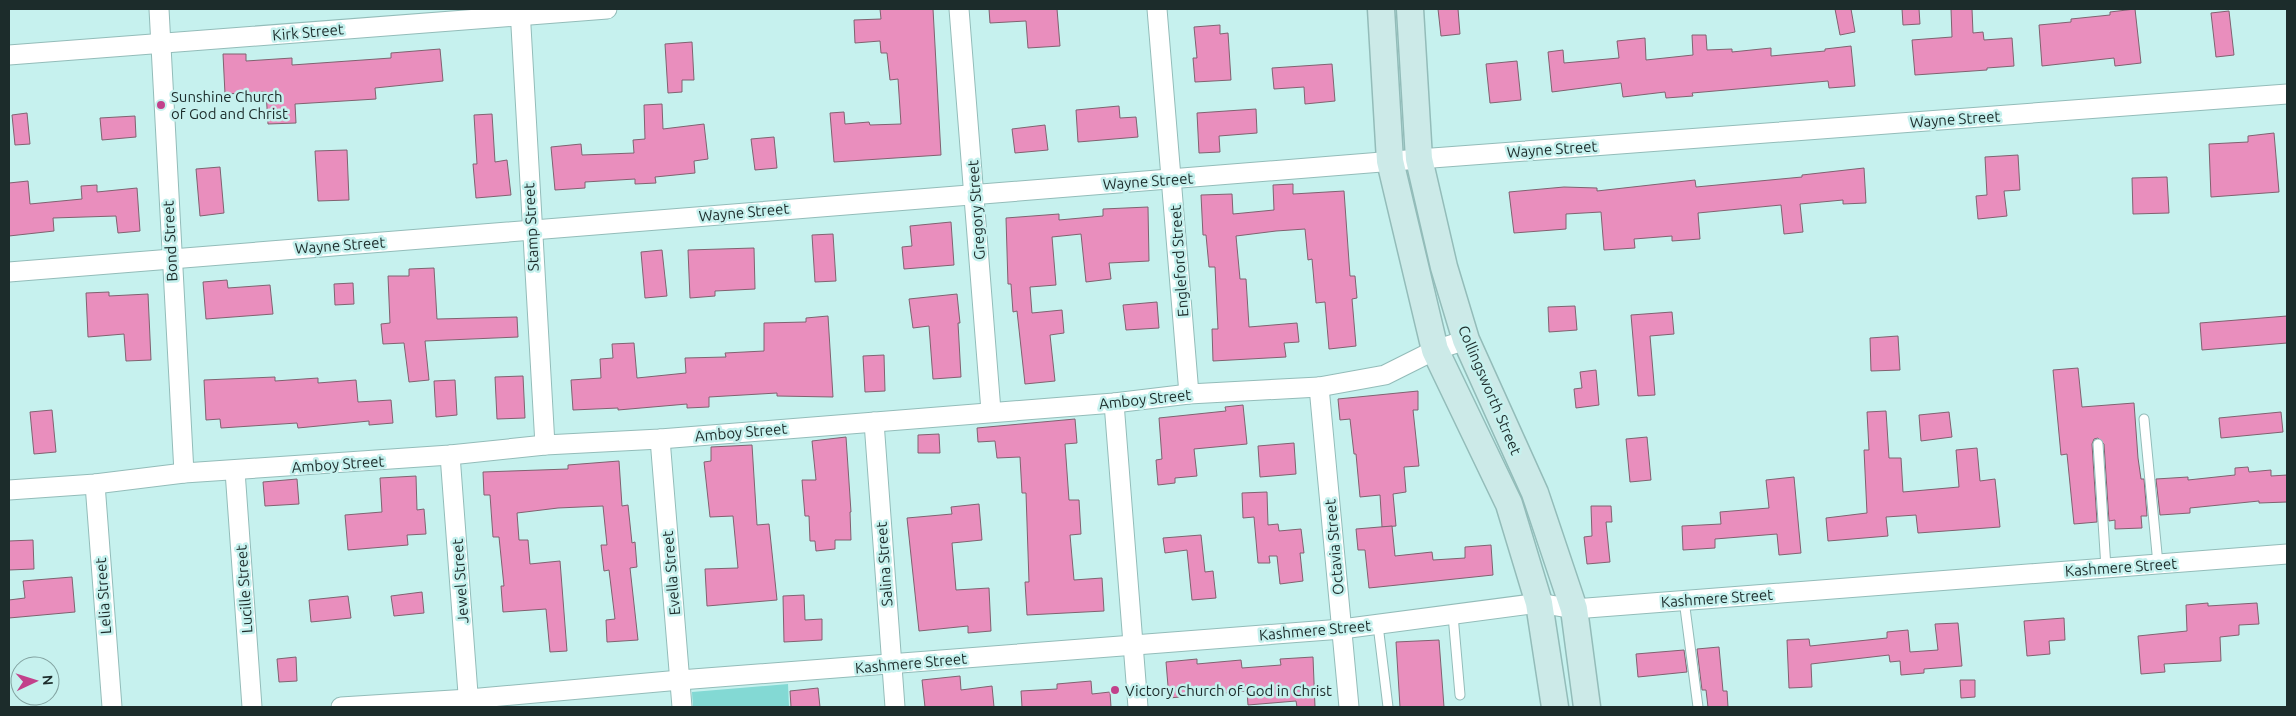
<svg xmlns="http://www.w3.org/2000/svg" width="2296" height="716" viewBox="0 0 2296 716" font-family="Ubuntu,sans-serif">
<rect width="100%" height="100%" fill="#c6f1ee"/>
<polygon fill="#83d9d4" points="788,684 789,707 693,707 692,692"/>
<g fill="#e98ebd" stroke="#806270">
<polygon points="880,9 933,9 941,155 834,162 830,113 844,112 845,124 869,122 870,125 901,124 898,79 890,80 887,53 881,53 880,41 855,43 854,20 881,19"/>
<polygon points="989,9 1057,9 1060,46 1028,48 1026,21 990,23"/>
<polygon points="1438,9 1458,9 1460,34 1441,36"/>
<polygon points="1835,9 1851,9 1855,32 1840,35"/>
<polygon points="1902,9 1919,9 1920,24 1903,25"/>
<polygon points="1951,9 1972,9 1973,33 1983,32 1984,40 2012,38 2014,66 1987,68 1987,70 1915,75 1912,40 1952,37"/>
<polygon points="2135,9 2141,63 2115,66 2114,58 2042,66 2039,25 2071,22 2071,19 2110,15 2110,12"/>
<polygon points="2229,11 2234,55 2216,57 2211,13"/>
<polygon points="1220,25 1220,34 1228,33 1231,80 1195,82 1193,58 1197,58 1194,27"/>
<polygon points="1692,35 1706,35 1707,50 1732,49 1732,52 1771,48 1771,56 1825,51 1825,49 1851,46 1855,86 1829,88 1828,81 1692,93 1693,96 1666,98 1665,92 1623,97 1621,83 1552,92 1548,52 1563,50 1564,63 1619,58 1617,41 1645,38 1646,60 1693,55"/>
<polygon points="692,42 694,80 682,80 682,92 668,93 665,44"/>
<polygon points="440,49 443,81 375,88 376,99 295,104 296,123 268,124 266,92 225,94 223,54 246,54 246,61 292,58 292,65 391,58 391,53"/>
<polygon points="1517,61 1521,100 1490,103 1486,64"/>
<polygon points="1332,64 1335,101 1305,104 1304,87 1274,89 1272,68"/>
<polygon points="662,104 663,129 704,124 708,159 694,161 695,173 655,177 656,183 635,184 635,179 585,182 585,188 555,190 551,147 581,144 582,155 634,153 633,140 645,139 644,105"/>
<polygon points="1119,106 1120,118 1136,117 1138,137 1078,142 1076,110"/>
<polygon points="1256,109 1257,133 1219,136 1220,152 1199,153 1197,113"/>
<polygon points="27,113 30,144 15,145 12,115"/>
<polygon points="492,114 495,162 507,160 511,195 476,198 473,164 477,164 474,115"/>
<polygon points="135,116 136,137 102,140 100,118"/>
<polygon points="1045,125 1048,150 1015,153 1012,129"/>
<polygon points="2274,133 2279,192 2211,197 2209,144 2248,142 2248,136"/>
<polygon points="774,137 777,168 755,170 751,139"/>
<polygon points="347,150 349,200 318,201 315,151"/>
<polygon points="2018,155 2020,190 2004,191 2007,216 1978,219 1976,196 1987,195 1985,157"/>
<polygon points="220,167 224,213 200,216 196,169"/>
<polygon points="1864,168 1866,203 1843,204 1843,200 1800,204 1803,232 1784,234 1781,205 1698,213 1700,239 1672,241 1672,236 1634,239 1635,248 1604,250 1601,212 1566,214 1566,229 1514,233 1509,192 1564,187 1597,188 1597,191 1695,180 1696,187 1802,177 1802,175"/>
<polygon points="2167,177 2169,213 2133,214 2132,178"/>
<polygon points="28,181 30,204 82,199 81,186 97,185 97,192 137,188 140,231 118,233 116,216 53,218 54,231 9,236 9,183"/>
<polygon points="1293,184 1293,194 1344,191 1350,276 1355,276 1357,298 1352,299 1356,346 1329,349 1325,302 1316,303 1312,259 1308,260 1305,229 1276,231 1236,236 1240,279 1246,279 1249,327 1297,323 1299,342 1284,343 1286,357 1213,361 1212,329 1218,329 1215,267 1209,267 1206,235 1203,235 1201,195 1232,194 1233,214 1274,210 1273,185"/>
<polygon points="1148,207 1149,261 1109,263 1111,279 1086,282 1081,234 1052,237 1056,285 1030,287 1032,313 1062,310 1064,333 1050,335 1055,381 1025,384 1017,311 1013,312 1011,284 1008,284 1006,218 1059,214 1059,220 1103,216 1103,209"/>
<polygon points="951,222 954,265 904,269 902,247 912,246 910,226"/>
<polygon points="833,234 836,281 815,282 812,235"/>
<polygon points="754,248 755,289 715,291 715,296 690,298 688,250"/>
<polygon points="662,250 667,296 645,298 641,252"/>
<polygon points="434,268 437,319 517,317 518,337 425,341 429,380 409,382 404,343 383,344 381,324 390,323 388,276 409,276 409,269"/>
<polygon points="227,280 228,288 270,285 273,314 206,319 203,282"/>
<polygon points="353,283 354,304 335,305 334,284"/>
<polygon points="109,292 109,296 148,294 151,360 126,361 124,334 88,337 86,293"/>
<polygon points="957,294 960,323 958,323 961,377 933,379 929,326 913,328 909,299"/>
<polygon points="1157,302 1159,328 1126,330 1123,305"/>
<polygon points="1575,306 1577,330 1549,332 1548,307"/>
<polygon points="1672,312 1674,334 1650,336 1655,395 1638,396 1631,315"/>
<polygon points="828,316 833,397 777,396 777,393 709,397 709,407 687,408 687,404 618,410 618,408 573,410 571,380 601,378 600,359 613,358 612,344 634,343 637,378 686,373 685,358 726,357 725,353 764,351 764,323 806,322 806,318"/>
<polygon points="2287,316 2287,343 2202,350 2200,323"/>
<polygon points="1898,336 1900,370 1871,371 1870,338"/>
<polygon points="884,355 885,391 865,392 863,356"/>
<polygon points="2078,368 2082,407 2134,403 2138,458 2141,479 2144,479 2147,516 2141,516 2142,528 2115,529 2115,520 2109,521 2104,444 2098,438 2094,439 2092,444 2097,522 2074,524 2067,454 2061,455 2053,370"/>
<polygon points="1596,370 1599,405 1576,408 1574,389 1582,388 1580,372"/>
<polygon points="523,376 525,418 497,419 495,377"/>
<polygon points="275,377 275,381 318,378 318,383 356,380 358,402 391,400 393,423 369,425 369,421 298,428 297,423 221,428 220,419 206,420 204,380"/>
<polygon points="455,380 457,415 436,417 434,381"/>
<polygon points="1418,391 1418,410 1413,410 1419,466 1404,467 1406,492 1393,494 1396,526 1382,527 1380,495 1360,497 1356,454 1354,454 1350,419 1340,420 1338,399"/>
<polygon points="1243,405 1247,444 1194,449 1197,476 1175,478 1175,483 1158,485 1156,460 1162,459 1159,418 1226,411 1225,407"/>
<polygon points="52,410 56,452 34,454 30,412"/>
<polygon points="1886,411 1889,458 1901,458 1903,492 1959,487 1956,450 1977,448 1980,481 1995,479 2000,527 1918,533 1916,515 1886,517 1888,536 1828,541 1826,518 1867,513 1864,450 1869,450 1867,412"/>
<polygon points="1949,412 1952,437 1921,441 1919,415"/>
<polygon points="2281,412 2283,432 2221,438 2219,418"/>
<polygon points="1075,419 1077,443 1065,444 1069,500 1079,500 1081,534 1070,535 1074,580 1102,578 1104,611 1027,615 1025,582 1029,582 1026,493 1022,493 1020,457 997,458 995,441 978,442 977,428"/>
<polygon points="939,434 940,453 918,453 918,435"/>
<polygon points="846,437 851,512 850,512 851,540 835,540 835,549 816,551 815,541 810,541 809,516 805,516 802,480 816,480 812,441"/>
<polygon points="1647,437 1651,480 1630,482 1626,439"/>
<polygon points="1294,443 1296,474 1260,477 1258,446"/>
<polygon points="752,445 757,525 769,524 777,600 707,606 705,569 738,568 733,516 710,517 704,462 711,461 711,447"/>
<polygon points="619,461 622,506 628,505 632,543 635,542 637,567 630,568 638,640 607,642 606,620 615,619 609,570 604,571 601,545 607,545 603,506 558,508 517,513 519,540 528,540 530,564 560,561 567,651 550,652 546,609 503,612 501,586 504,586 499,537 493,537 490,495 484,495 483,472 568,469 568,465"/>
<polygon points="2248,467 2249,472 2271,470 2271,476 2287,475 2287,502 2259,503 2259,501 2190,508 2190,513 2160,515 2156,479 2188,477 2188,480 2235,475 2235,468"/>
<polygon points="416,476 417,510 424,509 426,534 407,535 408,545 348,550 345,515 382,512 380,478"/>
<polygon points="1794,477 1801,553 1779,555 1777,534 1715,539 1715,548 1683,550 1682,526 1721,524 1720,512 1769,508 1766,480"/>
<polygon points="297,479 299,504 265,506 263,482"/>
<polygon points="1267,492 1268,525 1278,524 1279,531 1301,529 1304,553 1300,553 1303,581 1280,584 1277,556 1269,556 1270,563 1258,563 1254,517 1243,518 1242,493"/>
<polygon points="979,504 982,540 952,543 956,590 989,588 991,631 968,633 968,626 919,631 907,518 952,514 951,507"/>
<polygon points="1591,506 1611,506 1612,522 1606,522 1610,562 1587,564 1584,537 1592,536"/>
<polygon points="1392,526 1395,556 1432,552 1433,560 1465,558 1465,547 1491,545 1493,575 1369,588 1365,550 1358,550 1356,529"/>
<polygon points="1201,535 1205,572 1213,571 1216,598 1192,600 1187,550 1165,553 1163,538"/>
<polygon points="33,540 34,569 9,570 9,541"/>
<polygon points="72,577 75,612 9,618 9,600 25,598 23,581"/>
<polygon points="422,592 424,613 394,616 391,596"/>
<polygon points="804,595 805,620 822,619 822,640 784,642 783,596"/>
<polygon points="348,596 351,618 311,622 309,600"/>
<polygon points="2208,603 2208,606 2257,603 2259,624 2239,625 2239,635 2220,637 2221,661 2164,664 2165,672 2141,674 2138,636 2187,631 2186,605"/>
<polygon points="2064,618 2065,640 2049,641 2050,654 2027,656 2024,621"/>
<polygon points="1958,623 1962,666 1924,669 1924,673 1901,675 1900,661 1890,662 1889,655 1811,664 1812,687 1789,688 1787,640 1809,639 1810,646 1887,638 1887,632 1908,630 1910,652 1938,650 1935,624"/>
<polygon points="1439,640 1444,707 1400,707 1396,642"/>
<polygon points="1719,647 1723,691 1727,691 1728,707 1708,707 1706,690 1702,690 1697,649"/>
<polygon points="1684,650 1687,672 1638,677 1636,654"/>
<polygon points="296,657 297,681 279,682 277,659"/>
<polygon points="1313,657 1315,707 1297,707 1296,701 1248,705 1247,691 1169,698 1166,662 1197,659 1197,664 1241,660 1242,668 1281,665 1280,659"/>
<polygon points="960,676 961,690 992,686 994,707 925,707 922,680"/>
<polygon points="1960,680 1975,680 1975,697 1961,698"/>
<polygon points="1091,681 1092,694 1110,692 1111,707 1022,707 1021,691 1057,689 1057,684"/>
<polygon points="818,688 820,707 791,707 790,691"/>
</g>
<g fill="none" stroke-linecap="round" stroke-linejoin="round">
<g stroke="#93bcb9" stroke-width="11">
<g id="service">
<polyline points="2144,419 2158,564"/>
<polyline points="2098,444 2106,568"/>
<polyline points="1684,600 1698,707"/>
<polyline points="1453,615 1460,695"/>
<polyline points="1378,625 1388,707"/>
</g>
</g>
<g stroke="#93bcb9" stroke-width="21">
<g id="minor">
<polyline points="159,9 184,473"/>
<polyline points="520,9 545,445"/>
<polyline points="959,9 991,411"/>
<polyline points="1157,9 1189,394"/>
<polyline points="9,55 607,9"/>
<polyline points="9,272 1419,159 2287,94"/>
<polyline points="1319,387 1349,707"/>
<polyline points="1114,403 1138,707"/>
<polyline points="874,422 895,707"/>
<polyline points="660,439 682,707"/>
<polyline points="450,455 469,707"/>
<polyline points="235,471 252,707"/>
<polyline points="95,484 112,707"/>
<polyline points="9,490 95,484 184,473 450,455 545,445 660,439 1114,403 1189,394 1319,387 1385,375 1435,350 1466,340"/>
<polyline points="341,707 469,699 680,680 1342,629 1539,603 1574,609 2287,554"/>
</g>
</g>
<g stroke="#93bcb9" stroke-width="29">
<g id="secondary">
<polyline points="1381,9 1390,161 1435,350 1509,504 1539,603 1555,707"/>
<polyline points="1410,9 1419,159 1444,267 1466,340 1535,493 1574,609 1587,707"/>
</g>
</g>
<use href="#service" stroke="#fff" stroke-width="9"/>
<use href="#minor" stroke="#fff" stroke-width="19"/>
<use href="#secondary" stroke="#cceae8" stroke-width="26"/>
</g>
<g fill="#c2418b" stroke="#c6f1ee" stroke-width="2">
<circle cx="161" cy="105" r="5"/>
<circle cx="1115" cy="690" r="5"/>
</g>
<g text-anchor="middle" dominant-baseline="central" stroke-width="5" stroke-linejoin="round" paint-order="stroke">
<g font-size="15" fill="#1c2c2b" stroke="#c6f1ee">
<text transform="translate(308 32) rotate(-5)">Kirk Street</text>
<text transform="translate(1955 119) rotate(-4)">Wayne Street</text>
<text transform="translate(1552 149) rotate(-4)">Wayne Street</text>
<text transform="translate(1148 181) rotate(-4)">Wayne Street</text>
<text transform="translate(976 210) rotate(-94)">Gregory Street</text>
<text transform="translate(744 212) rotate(-5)">Wayne Street</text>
<text transform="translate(531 227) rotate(-93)">Stamp Street</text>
<text transform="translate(170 241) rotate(-93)">Bond Street</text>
<text transform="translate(340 245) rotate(-4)">Wayne Street</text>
<text transform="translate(1179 261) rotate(-94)">Engleford Street</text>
<text transform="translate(1490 390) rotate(67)">Collingsworth Street</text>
<text transform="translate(1145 399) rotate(-6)">Amboy Street</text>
<text transform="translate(741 432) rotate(-5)">Amboy Street</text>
<text transform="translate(338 464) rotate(-4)">Amboy Street</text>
<text transform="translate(1334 547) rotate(-95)">Octavia Street</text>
<text transform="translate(884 564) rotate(-94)">Salina Street</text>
<text transform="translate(2121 567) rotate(-4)">Kashmere Street</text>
<text transform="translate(671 573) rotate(-95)">Evella Street</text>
<text transform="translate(460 581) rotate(-94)">Jewel Street</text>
<text transform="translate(244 589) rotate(-94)">Lucille Street</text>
<text transform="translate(103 596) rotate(-94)">Lelia Street</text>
<text transform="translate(1717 598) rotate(-4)">Kashmere Street</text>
<text transform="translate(1315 630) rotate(-5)">Kashmere Street</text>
<text transform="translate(911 663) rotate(-5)">Kashmere Street</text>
</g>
<g font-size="15" fill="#1c2c2b" stroke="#c6f1ee" text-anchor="start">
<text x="171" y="96">Sunshine Church<tspan x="171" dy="17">of God and Christ</tspan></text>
<text x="1125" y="690">Victory Church of God in Christ</text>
</g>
</g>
<rect width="2296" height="716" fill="none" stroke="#1c2c2b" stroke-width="20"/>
<g transform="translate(35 681) rotate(86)"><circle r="24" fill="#c6f1ee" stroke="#82a2a0"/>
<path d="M0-4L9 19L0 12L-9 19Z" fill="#c2418b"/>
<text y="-8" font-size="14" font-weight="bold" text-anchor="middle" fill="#1c2c2b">N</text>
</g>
</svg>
